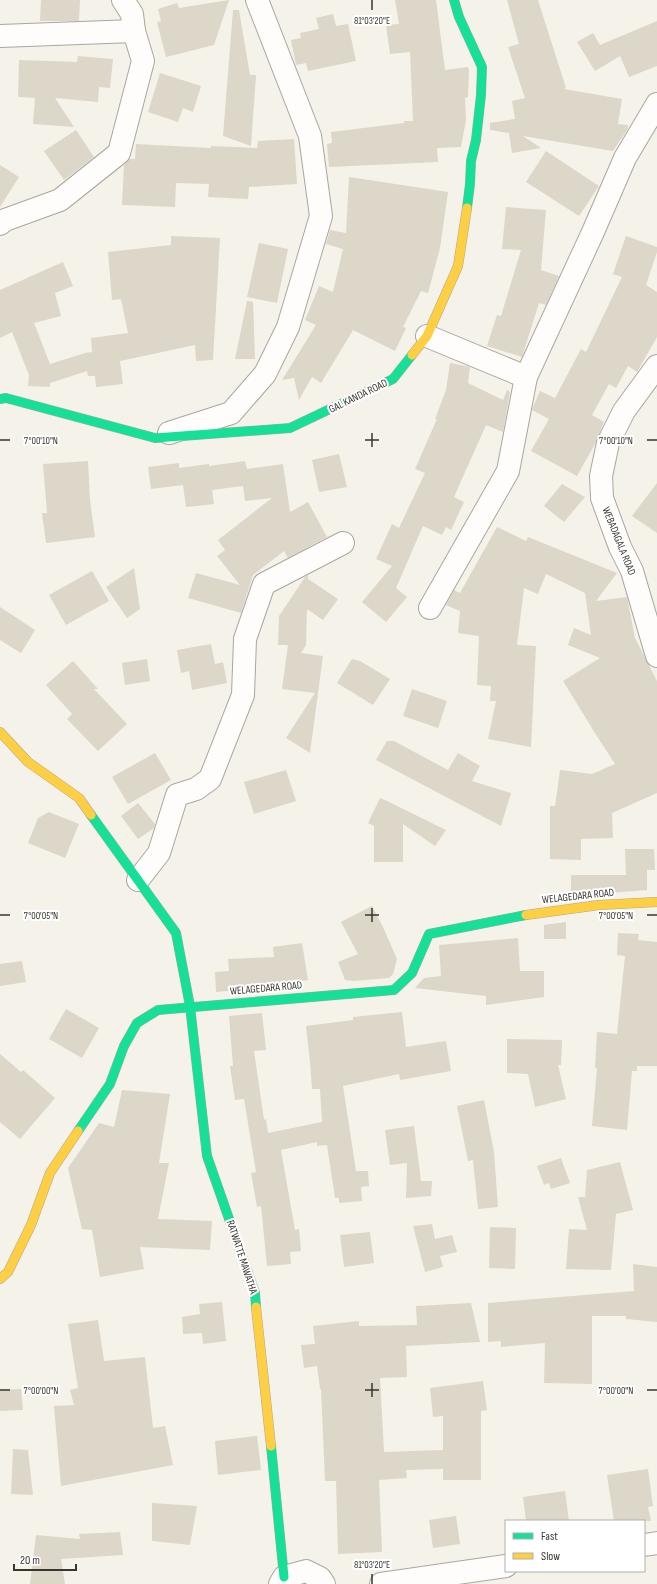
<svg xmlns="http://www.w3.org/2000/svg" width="657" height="1584" viewBox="0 0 657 1584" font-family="'Sofia Sans Condensed',sans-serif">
<rect width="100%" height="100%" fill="#f5f2e9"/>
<g fill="#dcd7c8">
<polygon points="41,0 80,0 79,21 40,21"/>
<polygon points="229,0 214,45 166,57 157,22 161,21 158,9 177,3 179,8"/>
<polygon points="395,0 436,0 445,70 468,67 469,70 468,97 465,98 466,120 461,147 437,148 438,162 329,167 327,144 332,143 331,132 404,123 404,121 413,121 410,52 390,54 386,25 399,24"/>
<polygon points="507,0 538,0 566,88 564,89 622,99 618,124 628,125 627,130 613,151 523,136 541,148 512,153 509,133 490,130 490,123 515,119 512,101 525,98 508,47 519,44"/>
<polygon points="233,10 239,10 250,75 256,75 251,146 223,136"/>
<polygon points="333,14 336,26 348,24 356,61 308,71 306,63 296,65 291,40 301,38 300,33 319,29 316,18"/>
<polygon points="657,21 657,66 629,77 620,56 595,71 577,42 593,33 600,45"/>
<polygon points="78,56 113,59 110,88 99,87 98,102 55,98 74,127 33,124 35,98 18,97 19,60 77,62"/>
<polygon points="160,73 201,86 193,112 183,108 178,122 148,112"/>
<polygon points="76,130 94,157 64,180 44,151"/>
<polygon points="294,139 297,184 249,187 248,199 208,197 209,184 176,183 175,207 122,205 124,165 129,159 135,159 136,144 211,148 211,146 257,148 258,141"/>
<polygon points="546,151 599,186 579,216 526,182"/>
<polygon points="0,165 19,177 0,207"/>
<polygon points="349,177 448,192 440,248 428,293 421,291 403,327 406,328 395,351 353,330 321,383 312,377 299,400 294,378 282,380 316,325 305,320 319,286 333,292 343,249 326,244 330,230 346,233"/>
<polygon points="506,207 546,210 541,270 559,276 546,305 539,303 522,357 487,346 497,315 501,316 521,250 502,249"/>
<polygon points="171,236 220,238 213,360 196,361 195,345 120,361 123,384 96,387 95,376 88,376 87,371 50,383 50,387 28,386 29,375 12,332 0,338 0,290 63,262 73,286 55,293 61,316 34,323 50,364 85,353 92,352 91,338 128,333 121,299 112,300 108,252 171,245"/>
<polygon points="626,236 657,247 657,252 646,285 657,292 657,337 637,372 628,366 616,388 609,384 592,415 604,422 595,444 577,476 531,451 549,419 532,410 533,407 540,391 555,398 581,349 586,352 622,277 613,274"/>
<polygon points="259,243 288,249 277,303 247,297"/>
<polygon points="247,301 253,302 255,359 235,359"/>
<polygon points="450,363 470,367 468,383 503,400 507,390 510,392 503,432 486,425 454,497 464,502 451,530 446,527 442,535 423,526 396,588 407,597 386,622 362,602 392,566 376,559 392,524 399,528 425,473 415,469 437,419 435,419 446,390"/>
<polygon points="339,454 347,487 319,492 312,460"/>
<polygon points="88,461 90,500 95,537 46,543 42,513 47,513 43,464"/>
<polygon points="245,461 247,469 283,464 290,512 308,502 327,537 288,558 284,551 253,575 241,613 188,598 196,573 240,585 217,556 225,550 218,540 272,498 245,501 243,486 212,490 214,504 186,507 183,485 151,489 148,467 179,463 179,468 209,464 209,466"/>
<polygon points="657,483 657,533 632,516"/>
<polygon points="562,484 585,497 564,522 544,506"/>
<polygon points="497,527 526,541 528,537 617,573 596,601 627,597 635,638 657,681 657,793 612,813 613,838 581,839 581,860 550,859 550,806 555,806 560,770 592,774 615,764 591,727 592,728 563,681 600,658 568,645 574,628 591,635 585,593 546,574 538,594 524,588 517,645 536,646 531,747 488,739 496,701 490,701 491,686 477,685 479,636 458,633 460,611 446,605 454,590 460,593"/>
<polygon points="134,568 140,609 127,618 106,587"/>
<polygon points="92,571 109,601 66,625 49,595"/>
<polygon points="308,575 308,579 338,599 323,620 307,609 306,645 301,653 323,656 310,753 286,738 315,693 282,689 288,645 278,645 279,616 305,577"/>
<polygon points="0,607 35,630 21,653 0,640"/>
<polygon points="211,644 215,664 223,662 227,683 192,690 189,671 181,673 177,650"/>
<polygon points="147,659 150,681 125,685 122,663"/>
<polygon points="352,659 360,661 390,679 373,705 337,683"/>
<polygon points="73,661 98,689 94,689 127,724 98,751 67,719 72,714 46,685"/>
<polygon points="412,689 447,701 438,728 403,716"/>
<polygon points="387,741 394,741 448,770 458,753 480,766 472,781 511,793 501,826 376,760"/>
<polygon points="155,753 171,780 128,804 112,777"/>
<polygon points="286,770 296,801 254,814 244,782"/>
<polygon points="380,798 387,801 446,830 435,846 403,824 403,862 374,862 374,826 368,823"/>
<polygon points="138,803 155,824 154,828 138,839 121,816"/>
<polygon points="49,812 79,824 65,858 28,843 38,818"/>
<polygon points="625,849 654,849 655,870 647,870 647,890 571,896 571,875 626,875"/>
<polygon points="372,906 382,925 397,959 393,974 389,978 354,981 345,980 338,962 358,954 341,922"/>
<polygon points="566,922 566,939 544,939 544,925"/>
<polygon points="618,933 639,934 638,940 657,942 657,1066 637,1066 637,1071 632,1071 627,1130 592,1126 597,1068 595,1068 597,1032 617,1034 625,956 617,955"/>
<polygon points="518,938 520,971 544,971 544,997 486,1005 486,996 415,988 424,978 441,976 439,945"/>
<polygon points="302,943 308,980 260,988 216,992 215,972 229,971 228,959 274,957 273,947"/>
<polygon points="22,961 26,982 0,986 0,964"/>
<polygon points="66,1009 99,1028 82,1058 49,1039"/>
<polygon points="402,1012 406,1047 446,1041 451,1071 400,1080 399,1074 343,1086 356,1171 368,1171 369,1186 361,1187 362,1201 339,1203 339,1198 335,1198 327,1145 317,1146 317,1142 281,1150 295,1230 299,1229 301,1251 290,1252 291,1264 267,1266 261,1206 257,1207 251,1173 256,1172 244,1099 235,1100 230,1066 233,1066 229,1016 262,1013 266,1050 254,1051 264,1120 266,1119 268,1133 322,1122 320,1089 312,1089 310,1062 306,1026 353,1020 353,1017"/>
<polygon points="507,1039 562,1040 561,1065 558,1065 566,1099 535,1107 528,1074 507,1073"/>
<polygon points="0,1054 21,1072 23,1070 55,1098 20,1139 0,1122"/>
<polygon points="122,1090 170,1094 159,1163 169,1163 158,1219 212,1221 210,1250 140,1247 144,1269 100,1277 92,1230 82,1229 68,1168 99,1123 114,1127"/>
<polygon points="484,1100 494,1152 498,1207 478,1209 473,1160 468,1161 457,1106"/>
<polygon points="414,1126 421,1181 432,1181 431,1196 406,1198 407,1163 390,1165 385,1130"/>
<polygon points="561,1158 570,1183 551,1189 549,1183 544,1185 537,1166"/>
<polygon points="620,1162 633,1210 616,1214 611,1270 566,1269 569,1229 587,1230 578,1197 585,1197 587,1170"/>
<polygon points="432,1224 435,1239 452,1235 457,1252 440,1256 443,1267 425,1272 413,1226"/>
<polygon points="490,1227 516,1228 515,1269 489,1268"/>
<polygon points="370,1232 374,1263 344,1267 340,1235"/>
<polygon points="633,1264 657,1267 657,1322 626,1319 626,1316 592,1316 592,1384 544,1383 545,1343 501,1347 501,1341 488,1342 488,1303 634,1291"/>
<polygon points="222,1302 226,1341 203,1344 202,1333 183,1334 182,1317 200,1314 199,1304"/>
<polygon points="471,1303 480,1342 406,1346 407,1377 380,1378 384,1452 443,1450 443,1416 433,1417 430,1388 483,1381 487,1410 481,1411 481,1480 443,1480 443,1469 406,1470 407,1478 379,1480 382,1552 338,1554 336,1481 325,1481 321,1389 320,1389 317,1366 304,1368 301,1345 315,1344 313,1326 359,1321 359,1326 417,1325 416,1306"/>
<polygon points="98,1320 104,1361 145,1357 153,1428 165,1426 173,1465 61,1486 54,1406 74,1405 70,1390 78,1388 68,1324"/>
<polygon points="21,1389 23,1410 0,1411 0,1390"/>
<polygon points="257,1436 261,1470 218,1475 215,1441"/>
<polygon points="13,1449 28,1450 33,1495 11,1494"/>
<polygon points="648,1469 653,1506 648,1507 651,1521 614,1521 607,1475"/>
<polygon points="565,1491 569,1521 526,1521 523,1497"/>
<polygon points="152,1503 197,1506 190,1545 152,1541"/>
<polygon points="456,1516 460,1544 433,1548 429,1520"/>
<polygon points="120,1532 123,1555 61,1559 65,1584 30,1584 36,1535 80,1539 79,1534"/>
</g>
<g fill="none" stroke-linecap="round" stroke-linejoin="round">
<g stroke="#a9a7a0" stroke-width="24">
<g id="street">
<polyline points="123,0 132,14 134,31"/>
<polyline points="0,36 134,31 143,61 119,153 60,200 5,220 0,224"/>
<polyline points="427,336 526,377"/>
<polyline points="657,366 624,411 608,443 601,476 602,498 620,547 632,571 657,656"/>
<polyline points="169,433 231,413 265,374 288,327 321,216 310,136 257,0"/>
<polyline points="430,608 508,471 526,377 593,232 625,158 657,104"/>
<polyline points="138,880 159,853 177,795 196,789 210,779 243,695 245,639 264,584 343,543"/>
<polyline points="644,1545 657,1543"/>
<polyline points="280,1584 284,1577 306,1571 320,1578 324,1584"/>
<polyline points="381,1584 506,1566"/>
</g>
</g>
<g stroke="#a9a7a0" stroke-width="10">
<g id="fast">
<polyline points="454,0 459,17 482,67 481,95 476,140 471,161 470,184 467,208"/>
<polyline points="0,399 6,398 155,438 290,428 393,379 412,355"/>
<polyline points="91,815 176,933 190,1006 207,1156 255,1293 256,1307"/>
<polyline points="78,1131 110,1084 124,1046 137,1023 158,1010 394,990 412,973 429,934 526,915"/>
<polyline points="271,1446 284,1577"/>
</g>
</g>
<g stroke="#a9a7a0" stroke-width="10">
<g id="slow">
<polyline points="412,355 427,336 458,266 467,208"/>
<polyline points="0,732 28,762 79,798 91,815"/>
<polyline points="526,915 599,905 657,902"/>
<polyline points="0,1279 8,1272 31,1225 50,1173 78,1131"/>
<polyline points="256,1307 271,1446"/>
</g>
</g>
<use href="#street" stroke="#fefdfc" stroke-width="22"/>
<use href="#fast" stroke="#16e098" stroke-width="9"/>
<use href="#slow" stroke="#ffcf43" stroke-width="9"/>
</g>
<path fill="none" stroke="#38362f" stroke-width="1.5" d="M372,0v10M372,433v14M0,440h10M365,440h14M647,440h10M372,908v14M0,915h10M365,915h14M647,915h10M372,1383v14M0,1390h10M365,1390h14M647,1390h10M372,1574v10"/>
<g text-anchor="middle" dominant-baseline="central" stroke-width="4" stroke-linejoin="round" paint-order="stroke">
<g font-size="11" fill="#38362f" stroke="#fff">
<text transform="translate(358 396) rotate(-26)">GAL KANDA ROAD</text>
<text transform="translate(619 541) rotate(68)">WEBADAGALA ROAD</text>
<text transform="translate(578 896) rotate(-6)">WELAGEDARA ROAD</text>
<text transform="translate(266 988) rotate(-5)">WELAGEDARA ROAD</text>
<text transform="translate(242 1257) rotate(72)">RATWATTE MAWATHA</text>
</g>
</g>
<g font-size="10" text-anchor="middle" fill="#38362f" stroke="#fff" stroke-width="4" stroke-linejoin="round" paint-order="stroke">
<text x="372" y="24">81°03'20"E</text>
<text x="41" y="444">7°00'10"N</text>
<text x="616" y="444">7°00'10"N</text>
<text x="41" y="919">7°00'05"N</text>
<text x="616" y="919">7°00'05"N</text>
<text x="41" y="1394">7°00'00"N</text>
<text x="616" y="1394">7°00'00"N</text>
<text x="372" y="1568">81°03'20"E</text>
</g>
<rect x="505" y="1520" width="140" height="52" fill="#ffffff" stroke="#afafac"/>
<rect x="513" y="1533" width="20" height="6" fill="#16e098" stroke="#afafac"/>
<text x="541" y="1540" font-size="12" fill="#38362f">Fast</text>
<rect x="513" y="1553" width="20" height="6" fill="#ffcf43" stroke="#afafac"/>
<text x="541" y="1560" font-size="12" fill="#38362f">Slow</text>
<path d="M14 1564v6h62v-6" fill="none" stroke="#38362f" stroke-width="2"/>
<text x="20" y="1564" font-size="12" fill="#38362f" stroke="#ffffff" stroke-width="3" paint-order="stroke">20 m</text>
</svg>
